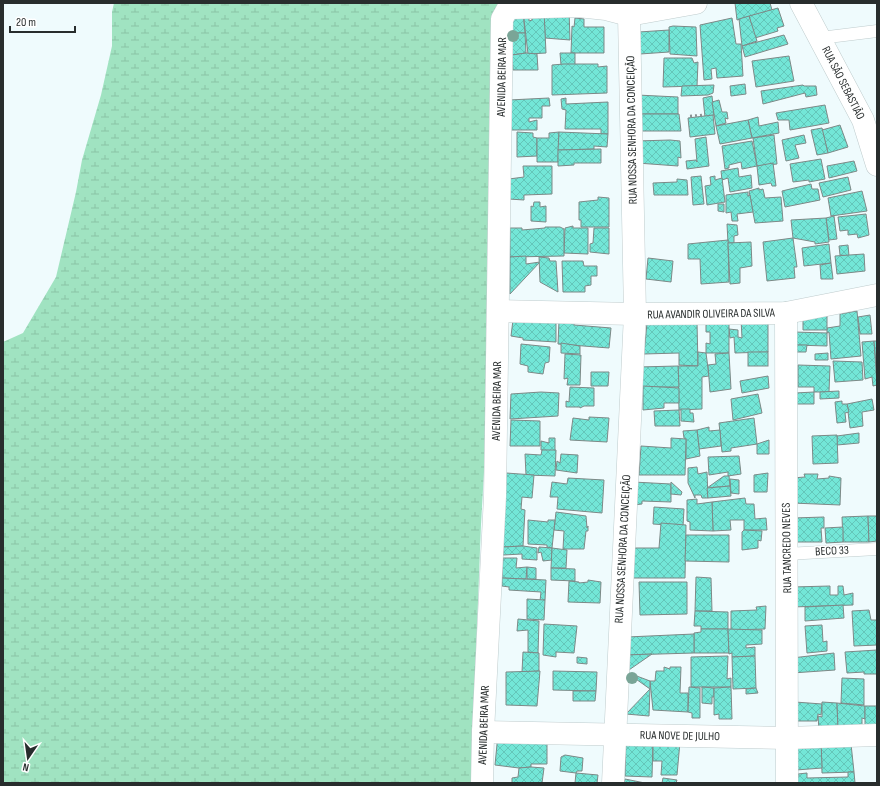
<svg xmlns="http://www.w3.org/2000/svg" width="880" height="786" viewBox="0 0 880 786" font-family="'Sofia Sans Condensed',sans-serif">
<defs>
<pattern id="wetland-marsh" width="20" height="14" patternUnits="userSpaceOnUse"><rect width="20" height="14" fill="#a0e3c1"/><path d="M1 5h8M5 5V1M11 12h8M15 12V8" fill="none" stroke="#8ac3a6"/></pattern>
<pattern id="building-cross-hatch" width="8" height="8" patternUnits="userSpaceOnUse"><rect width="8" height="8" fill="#73e6d7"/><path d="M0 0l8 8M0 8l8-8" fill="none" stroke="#64c6b9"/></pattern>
</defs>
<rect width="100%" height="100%" fill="#effbfd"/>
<polygon fill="url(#wetland-marsh)" points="114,3 508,3 499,213 481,524 471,783 3,783 3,342 23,333 56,277 76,192 82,160 101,95 112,46 112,12"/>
<g fill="url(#building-cross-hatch)" stroke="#7d8987">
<polygon points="735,3 770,3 772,10 737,20"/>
<polygon points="778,8 784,26 777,28 778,31 755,38 749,16"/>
<polygon points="544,9 569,10 570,40 545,38"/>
<polygon points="510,11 523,11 525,33 505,33"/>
<polygon points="523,11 529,11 529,21 532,20 532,11 544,11 546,53 528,54"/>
<polygon points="749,16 757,41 742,46 739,19"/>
<polygon points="575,18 584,19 584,27 604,27 604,53 571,53 572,26 574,27"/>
<polygon points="732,18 736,44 741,44 743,76 717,78 716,68 711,69 712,79 704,80 700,25"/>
<polygon points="673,26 696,27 697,56 670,54 669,27"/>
<polygon points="669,30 669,52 640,54 639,32"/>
<polygon points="505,33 525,33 526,53 512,55"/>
<polygon points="784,35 788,44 745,57 742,46"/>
<polygon points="526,53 537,54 538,70 513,70 512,55"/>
<polygon points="560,53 575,53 575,65 561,65"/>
<polygon points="789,56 794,81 756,87 752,61"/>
<polygon points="664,58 692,58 694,63 698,62 697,86 663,87"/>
<polygon points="564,64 598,64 598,67 607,66 607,93 552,95 552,65"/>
<polygon points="745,84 746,94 731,96 730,86"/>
<polygon points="714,85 713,93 708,95 681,96 682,86"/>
<polygon points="803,85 804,86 816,86 817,95 806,97 805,93 763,104 761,91"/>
<polygon points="637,95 678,97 678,114 637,114"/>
<polygon points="712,96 714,115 705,117 703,98"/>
<polygon points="549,98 550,106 542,106 542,118 529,118 529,122 537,120 537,130 510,130 509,100"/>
<polygon points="566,98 566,104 608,102 608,134 601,134 601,129 565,129 566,110 562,109 561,99"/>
<polygon points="719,100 722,112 727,112 728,119 725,118 726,123 716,126 712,102"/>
<polygon points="825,105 829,123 790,130 789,120 778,120 776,113"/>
<polygon points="637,114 679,114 681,131 637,131"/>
<polygon points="713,115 715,134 690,137 688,118"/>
<polygon points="758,117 759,126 778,122 779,133 752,138 748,120"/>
<polygon points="748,120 752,138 720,144 716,126"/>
<polygon points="840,125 848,147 828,153 822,130"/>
<polygon points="822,128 828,153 817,155 811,130"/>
<polygon points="517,132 533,133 533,137 537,138 537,156 517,157"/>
<polygon points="559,132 558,162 537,162 537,138 549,138 549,133"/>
<polygon points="559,132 608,134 607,147 594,146 594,149 558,150"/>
<polygon points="774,135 777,164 757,166 753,138"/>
<polygon points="804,135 806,143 795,145 799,158 786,161 782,140"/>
<polygon points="706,137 709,166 687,169 686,161 696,160 697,162 695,139"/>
<polygon points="670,140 680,141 681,158 678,157 678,166 637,163 637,141"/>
<polygon points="752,141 757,166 742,169 741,162 729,165 729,168 725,169 722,146"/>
<polygon points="601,149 601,163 574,163 574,165 558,166 558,150"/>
<polygon points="821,159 825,179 809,182 809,180 793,182 790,164"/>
<polygon points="854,161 857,171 829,178 827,166"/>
<polygon points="773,163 776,186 772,186 771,183 759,185 757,166"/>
<polygon points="523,166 552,166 552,194 524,195 524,200 509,199 509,179 524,177"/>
<polygon points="738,168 739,177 751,175 752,188 730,192 728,178 722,180 721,171"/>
<polygon points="701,176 704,204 693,205 691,177"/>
<polygon points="715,176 715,180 722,178 725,202 707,205 705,186 711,185 710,177"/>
<polygon points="848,177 851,190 823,197 819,183"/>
<polygon points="677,179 687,180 688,195 654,195 653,183 677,182"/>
<polygon points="811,184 812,189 818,189 820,200 785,207 782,191"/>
<polygon points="759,188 759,190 763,189 765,198 781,197 783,221 755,223 749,191"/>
<polygon points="862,191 867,211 831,216 828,198"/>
<polygon points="748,192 748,196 750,195 753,212 737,214 738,221 732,221 731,212 726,213 726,195"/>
<polygon points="598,197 609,198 609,227 581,227 581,220 579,220 579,202 598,200"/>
<polygon points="534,202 540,202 540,207 546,206 546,222 531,221 531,206 533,207"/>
<polygon points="718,204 724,204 724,212 718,211"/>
<polygon points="866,214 869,235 858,238 857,234 848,235 848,230 840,231 838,217"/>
<polygon points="834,216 837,239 829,240 826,218"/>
<polygon points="826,218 829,242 815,244 815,242 793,238 791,220"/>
<polygon points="727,224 737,225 738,235 734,236 734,243 728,243"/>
<polygon points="573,226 573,228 588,228 588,254 564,253 565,228"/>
<polygon points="545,227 560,227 564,229 564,256 510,257 510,228 522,228 522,230 545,228"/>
<polygon points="594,228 609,228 609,254 590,252 590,244 593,243"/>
<polygon points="793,238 797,267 794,267 795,278 767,281 763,242"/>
<polygon points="728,240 729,282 701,284 700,259 688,259 688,244"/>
<polygon points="751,242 752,266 740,268 740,283 730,284 728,243"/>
<polygon points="829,244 831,263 804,266 802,248"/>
<polygon points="848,245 849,256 840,255 839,246"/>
<polygon points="864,254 865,271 837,274 835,256"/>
<polygon points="526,256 526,264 540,262 510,294 510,257"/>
<polygon points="539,257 549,258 550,261 556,261 558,292 540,282"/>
<polygon points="648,258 673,261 671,282 646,279"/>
<polygon points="562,261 583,261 584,266 597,266 597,276 591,276 591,285 585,286 585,292 563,292"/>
<polygon points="831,263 833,279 821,279 820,265"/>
<polygon points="857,311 861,356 831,359 829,332 827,333 827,328 840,326 840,314"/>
<polygon points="827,313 827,330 803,330 803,315"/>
<polygon points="870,315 872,334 860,334 858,317"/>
<polygon points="741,319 768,319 768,352 735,353 734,337 730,338 729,329 738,330 738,337 742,338"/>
<polygon points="513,320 556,320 556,342 523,340 523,338 511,336"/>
<polygon points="559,321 574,321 574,325 611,328 609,348 558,344"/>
<polygon points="697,322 698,366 679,365 679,353 644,354 647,323"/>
<polygon points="729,323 729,353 706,353 706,343 710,344 710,332 706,332 706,324"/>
<polygon points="794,332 827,333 827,346 794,345"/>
<polygon points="874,341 877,385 873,386 872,377 865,379 862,342"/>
<polygon points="874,341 877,341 876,363"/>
<polygon points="561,343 580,346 580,354 561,353"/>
<polygon points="521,344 550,347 549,362 545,363 543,374 528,372 528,366 520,364"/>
<polygon points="794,345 807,345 806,352 794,352"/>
<polygon points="698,352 706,353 709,376 702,377 702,409 679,410 678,366 698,366"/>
<rect x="748" y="352" width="20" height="14"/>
<polygon points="729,353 731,389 710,392 708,365 716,364 715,354"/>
<polygon points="828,353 828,360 815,360 815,354"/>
<polygon points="565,354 581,355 580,385 567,385 568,378 564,379"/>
<polygon points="833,361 862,362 863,380 835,382"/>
<polygon points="798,365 830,366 829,392 814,392 814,387 798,387"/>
<polygon points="678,366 679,387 637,387 638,367"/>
<polygon points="591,372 609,372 608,386 591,386"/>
<polygon points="768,376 769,388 742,393 740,381"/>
<polygon points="643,386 679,388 679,403 664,403 664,408 643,410"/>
<polygon points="570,387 594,388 594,406 584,406 580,408 580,407 566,407 566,401 569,402"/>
<polygon points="839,391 839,398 820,399 820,392"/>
<polygon points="541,392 559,393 558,416 510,419 511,394"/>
<polygon points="814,392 814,404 795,404 795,393"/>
<polygon points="758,394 762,413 733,420 731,399"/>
<polygon points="872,399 874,410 862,412 863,426 850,428 847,404"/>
<polygon points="842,401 842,404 847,404 849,412 845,413 846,422 837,423 835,402"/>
<polygon points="681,409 690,409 690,413 693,413 694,422 681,421"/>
<polygon points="679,410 680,426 655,426 654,411"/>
<polygon points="589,417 609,418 607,442 570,440 573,418 589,420"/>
<polygon points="754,418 757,444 731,448 731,451 722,452 719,423"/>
<polygon points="511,420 540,421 540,446 510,446"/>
<polygon points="709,427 709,431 720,430 721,446 699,449 697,430"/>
<polygon points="697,430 700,456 686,459 686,439 684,438 683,431"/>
<polygon points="859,433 859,443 837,445 837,436"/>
<polygon points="837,435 838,463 813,464 812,436"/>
<polygon points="549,438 555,438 555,451 541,450 541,441 549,443"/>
<polygon points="671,438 686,439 685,475 639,475 641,446 671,448"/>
<polygon points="769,440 769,454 757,454 757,444"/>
<polygon points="542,450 556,450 555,476 526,475 525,454 541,455"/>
<polygon points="561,454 578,455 577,473 556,470 557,461 560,463"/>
<polygon points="739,456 741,474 728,476 728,472 709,475 708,457"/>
<polygon points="697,467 698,474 707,472 708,498 702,498 701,495 695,495 695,498 688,483 688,468"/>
<polygon points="506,473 534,475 532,498 522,497 521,509 525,510 523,546 503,547"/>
<polygon points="768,473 767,492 754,492 754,475"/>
<polygon points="804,474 818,474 817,479 829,478 829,476 841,478 840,505 792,503 792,478 805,477"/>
<polygon points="724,476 729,476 730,486 707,488"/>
<polygon points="568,478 604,480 602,513 557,509 558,497 550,497 552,482 567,484"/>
<polygon points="730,479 739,480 739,494 731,493"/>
<polygon points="633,482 671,484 671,502 642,501 642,504 633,505"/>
<polygon points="671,482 682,492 681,495 671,494"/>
<polygon points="730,486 731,496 708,498 707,488"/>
<polygon points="745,498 746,504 754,504 755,519 766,518 767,530 744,530 744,520 730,520 731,530 713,531 712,502"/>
<polygon points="697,499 697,504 712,502 713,531 690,530 690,522 687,521 687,500"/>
<polygon points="654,507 684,509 683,526 653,524"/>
<polygon points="556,512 586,516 587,528 588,526 588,531 586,531 584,549 563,549 564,531 554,530"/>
<polygon points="868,516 869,542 843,542 842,517"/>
<polygon points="868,516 877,516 877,541 869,542"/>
<polygon points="824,517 824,528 821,528 822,542 795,542 793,518"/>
<polygon points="528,520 548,522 548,520 555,520 552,548 547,547 547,545 528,544"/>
<polygon points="661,523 686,525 685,578 629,578 631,548 659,548"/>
<polygon points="843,527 843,542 826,543 825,528"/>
<polygon points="744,530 762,531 761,541 758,540 758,548 742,550 742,532"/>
<polygon points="686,535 729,535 729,562 685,561"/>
<polygon points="523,546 537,548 537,560 522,559 522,554 503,555 503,547"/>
<polygon points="539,547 552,548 552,560 543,561 541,552 538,553"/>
<polygon points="552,548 567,550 566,568 551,568"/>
<polygon points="503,558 517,558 516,568 527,567 526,579 502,578"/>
<polygon points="527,567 536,568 536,579 527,579"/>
<polygon points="551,568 575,569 575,581 551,580"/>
<polygon points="696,577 711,578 712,611 695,611"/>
<polygon points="502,578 546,580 545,600 540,601 541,592 509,590 509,587 502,586"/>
<polygon points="588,580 601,582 600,603 568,602 569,581 579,582 579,583 588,582"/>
<polygon points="639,582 687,582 687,614 640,615"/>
<polygon points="830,586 830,595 838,595 838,586 843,586 844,595 853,593 853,605 792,607 792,587"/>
<polygon points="527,599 545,600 544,620 527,619"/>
<polygon points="843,605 844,618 805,621 805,607"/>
<polygon points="766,606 765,629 731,630 731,611 757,610 756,607"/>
<polygon points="869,610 871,620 877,620 877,645 854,646 852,611"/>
<polygon points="695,611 728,612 728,629 701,629 701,626 694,626"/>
<polygon points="518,619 539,621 538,653 528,652 528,630 517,631"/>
<polygon points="544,624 577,626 574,653 556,652 556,657 543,655"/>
<polygon points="822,625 823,642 827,641 827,651 807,653 805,626"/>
<polygon points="701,629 728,629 729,653 694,653 694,633 701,632"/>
<polygon points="728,629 762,630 762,644 746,645 746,648 755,647 755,656 732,657 732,653 729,654"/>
<polygon points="694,634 694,653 626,655 627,637"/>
<polygon points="877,650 877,674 864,674 864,672 847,673 845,652"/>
<polygon points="523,652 539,653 539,671 522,672"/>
<polygon points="834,653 835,670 792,673 792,658"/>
<polygon points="652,654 626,672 626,655"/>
<polygon points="728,656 727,679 731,678 731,687 691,687 691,657"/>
<polygon points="755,656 756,688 733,689 732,657"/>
<polygon points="577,657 587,658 587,664 577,663"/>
<polygon points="664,667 670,669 670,667 681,667 680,693 688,693 688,712 653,710 650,681 655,681 656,671 664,671"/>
<polygon points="540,671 537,706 506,705 506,672"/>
<polygon points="553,671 597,672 596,691 553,690"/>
<polygon points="626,672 650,681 650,689"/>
<polygon points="842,678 864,679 864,705 841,703"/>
<polygon points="689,687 700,688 700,718 692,718 692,713 688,712"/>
<polygon points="702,687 714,688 714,697 712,697 712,704 702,703"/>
<polygon points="731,687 732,719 719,719 719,714 714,715 714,688"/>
<polygon points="756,688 758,693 746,694 746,689"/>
<polygon points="650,689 649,716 626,714"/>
<polygon points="573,691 596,691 595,701 573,701"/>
<polygon points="795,702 822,704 821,715 818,714 817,721 794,721"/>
<polygon points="822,702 837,703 838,730 819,730 818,716 822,717"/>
<polygon points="837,703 865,706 865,719 862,718 862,727 838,728"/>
<rect x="865" y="706" width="12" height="20"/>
<polygon points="498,734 547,736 547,764 531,764 531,767 519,768 495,765"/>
<polygon points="626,739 653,741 652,777 625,776"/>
<polygon points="821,740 851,744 854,772 822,773"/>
<polygon points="821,740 822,768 796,770 796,741"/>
<polygon points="653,741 680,742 677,775 661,775 662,761 653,761"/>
<polygon points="565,755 583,758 582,771 577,771 576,773 560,771 561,757"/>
<polygon points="531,767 544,768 542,783 512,783 512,778 518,777 519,768"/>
<polygon points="848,772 854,772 855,783 793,783 793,778 798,777 798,774 807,773 807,778 848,777"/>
<polygon points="576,773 598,775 597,783 575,783"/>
<polygon points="663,778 677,780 676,783 662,783"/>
<polygon points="625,779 645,783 660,783 624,783"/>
</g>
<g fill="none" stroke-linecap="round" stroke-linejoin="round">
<g stroke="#bfcccd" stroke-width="13">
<g id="service">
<polyline points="820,38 877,31"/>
<polyline points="786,554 877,549"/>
</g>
</g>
<g stroke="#bfcccd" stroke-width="23">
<g id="minor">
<polyline points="801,3 863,120 877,165"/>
<polyline points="499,311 635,314 786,313 877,295"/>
<polyline points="786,313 787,783"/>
<polyline points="483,732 787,738 877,735"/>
<polyline points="482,783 483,732 495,496 502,19 507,10 512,8 578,6 606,9 629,15 696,3"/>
<polyline points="613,783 635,314 629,15"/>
</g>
</g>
<polyline stroke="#8a9293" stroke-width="2.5" stroke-dasharray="2 3" stroke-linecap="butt" points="690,116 702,115"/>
<use href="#service" stroke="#fff" stroke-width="12"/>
<use href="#minor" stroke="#fff" stroke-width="22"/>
</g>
<g fill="#7aa597">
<circle cx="513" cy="36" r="6"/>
<circle cx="632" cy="678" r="6"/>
</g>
<g text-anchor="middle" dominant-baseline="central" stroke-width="3" stroke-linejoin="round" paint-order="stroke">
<g font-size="12" fill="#282d2d" stroke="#fff">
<text transform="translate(502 77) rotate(-89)">AVENIDA BEIRA MAR</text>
<text transform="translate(843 83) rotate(63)">RUA SÃO SEBASTIÃO</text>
<text transform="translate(632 130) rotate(-91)">RUA NOSSA SENHORA DA CONCEIÇÃO</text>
<text transform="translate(711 314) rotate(-1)">RUA AVANDIR OLIVEIRA DA SILVA</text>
<text transform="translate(497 401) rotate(-89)">AVENIDA BEIRA MAR</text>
<text transform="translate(787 548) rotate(-91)">RUA TANCREDO NEVES</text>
<text transform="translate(623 549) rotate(-87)">RUA NOSSA SENHORA DA CONCEIÇÃO</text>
<text transform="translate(832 551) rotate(-3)">BECO 33</text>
<text transform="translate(484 725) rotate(-88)">AVENIDA BEIRA MAR</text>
<text transform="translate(680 736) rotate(1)">RUA NOVE DE JULHO</text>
</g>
</g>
<rect width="880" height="786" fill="none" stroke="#282d2d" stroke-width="8"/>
<g transform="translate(28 758) rotate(193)" stroke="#ffffff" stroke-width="3" paint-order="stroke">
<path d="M0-3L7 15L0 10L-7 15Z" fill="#282d2d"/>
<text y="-6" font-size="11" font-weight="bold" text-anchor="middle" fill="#282d2d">N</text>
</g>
<path d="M10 26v6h65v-6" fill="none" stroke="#282d2d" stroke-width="2"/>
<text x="16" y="26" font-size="12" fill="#282d2d" stroke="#ffffff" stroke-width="3" paint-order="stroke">20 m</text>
</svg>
